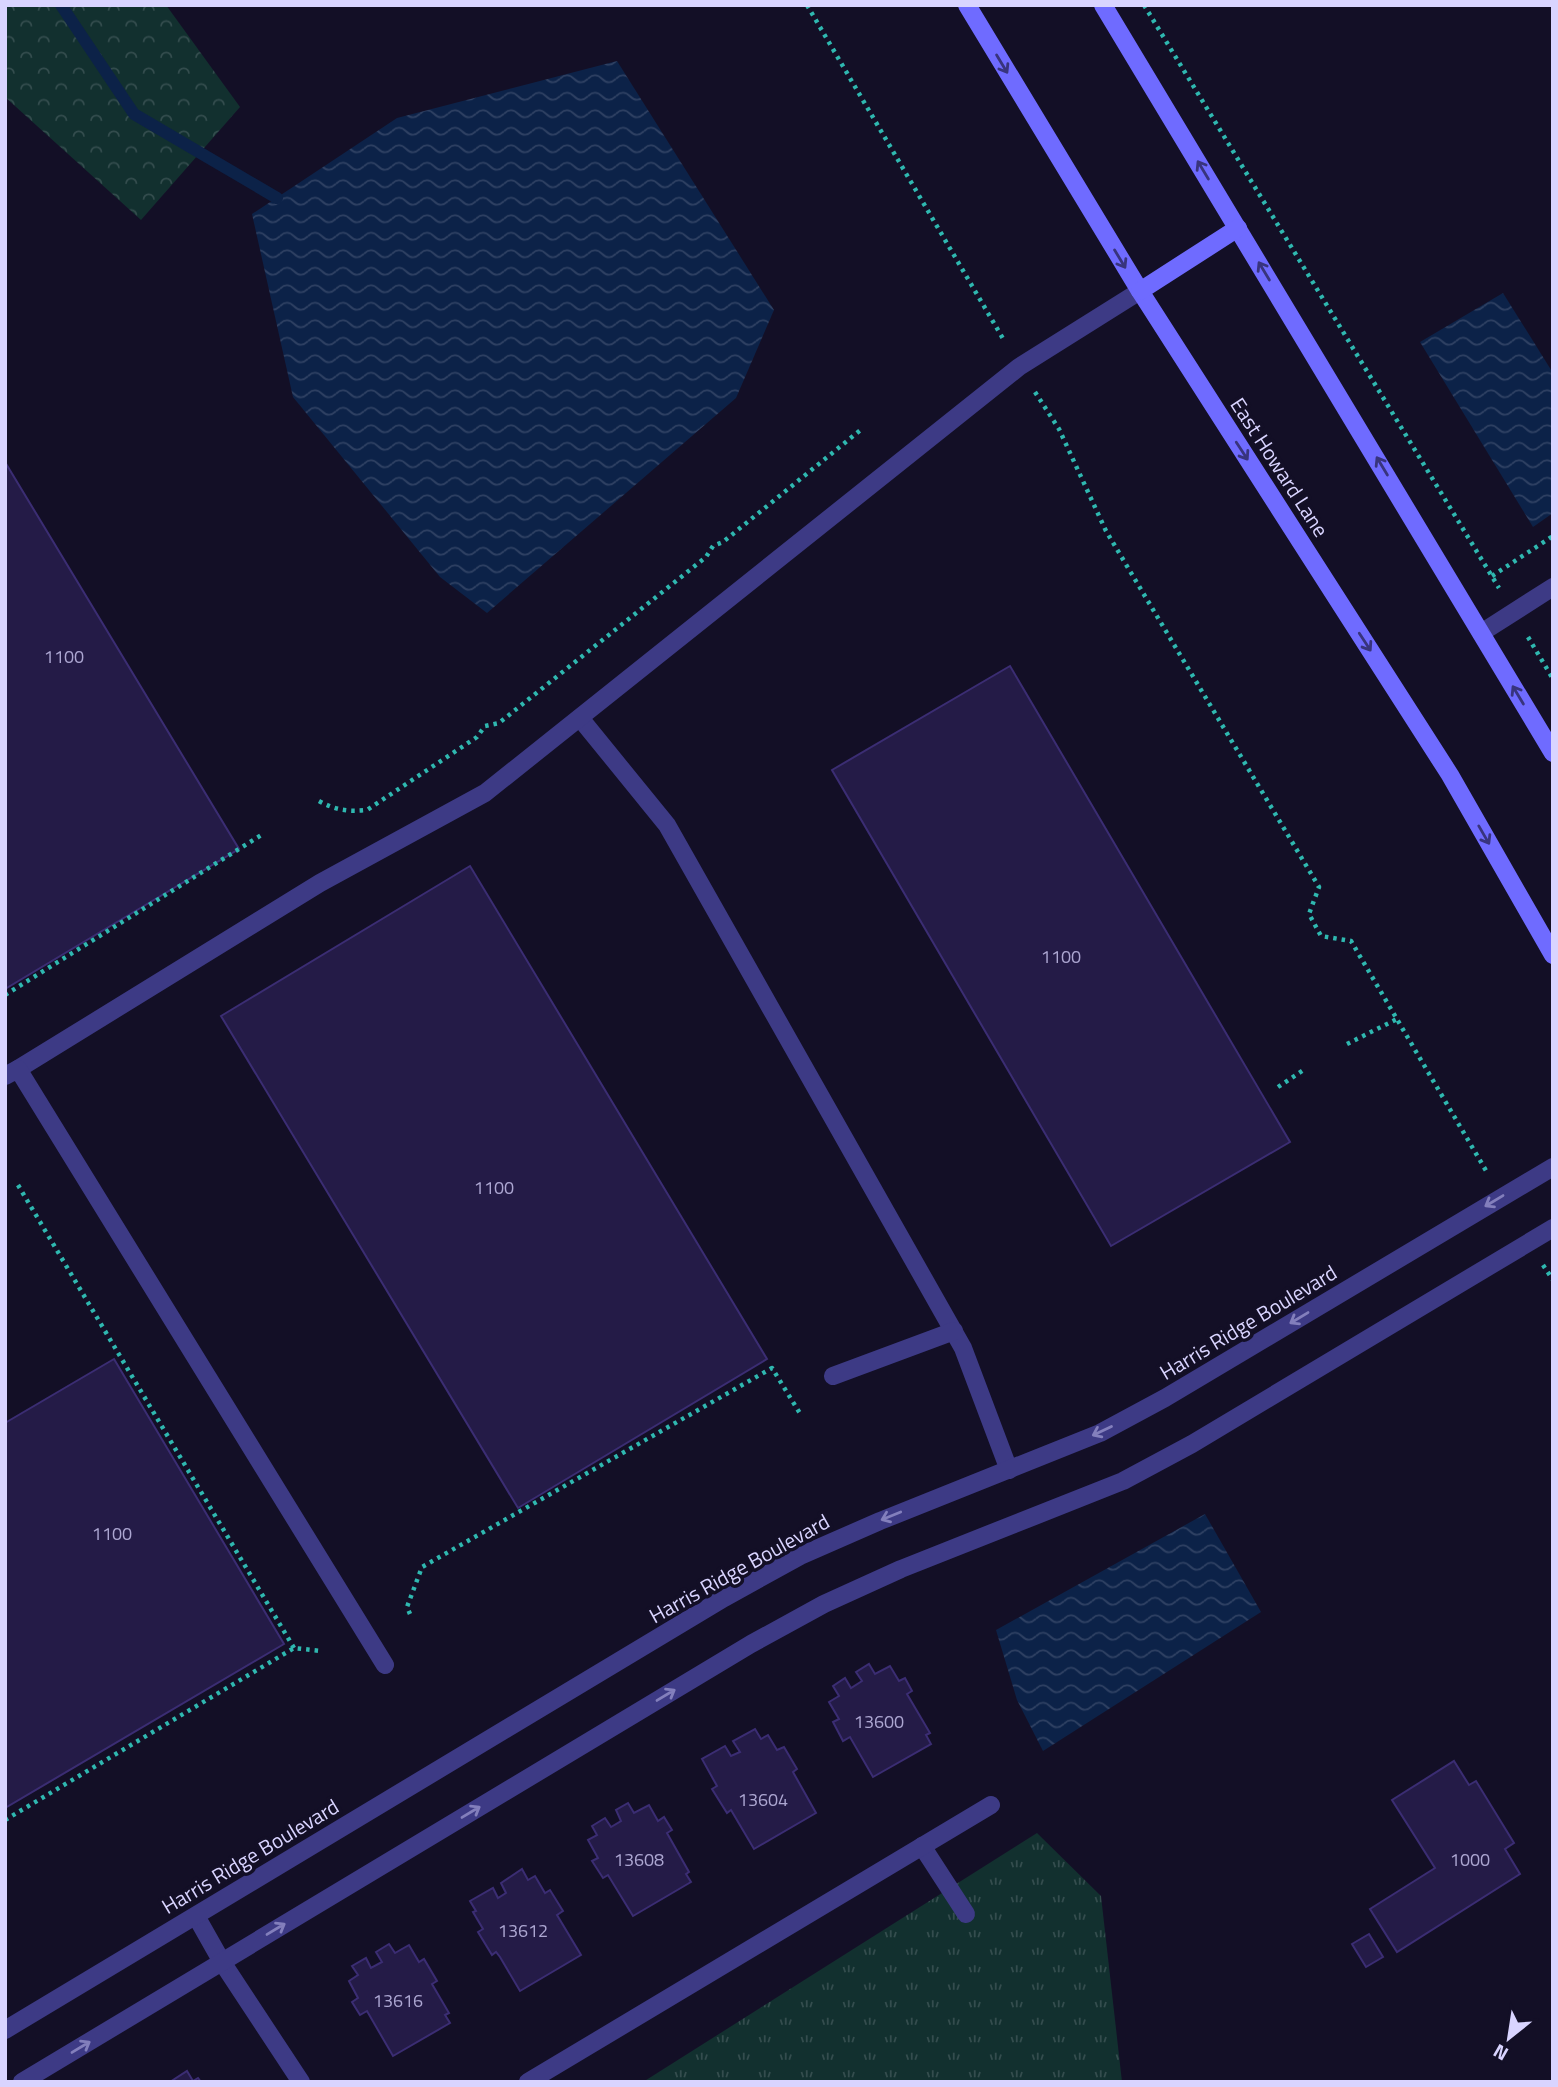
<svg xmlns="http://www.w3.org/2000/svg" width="1558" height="2087" viewBox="0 0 1558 2087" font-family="'Titillium Web',sans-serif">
<defs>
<pattern id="grass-tufts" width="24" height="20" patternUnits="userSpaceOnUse" patternTransform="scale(1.75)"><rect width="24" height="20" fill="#12302f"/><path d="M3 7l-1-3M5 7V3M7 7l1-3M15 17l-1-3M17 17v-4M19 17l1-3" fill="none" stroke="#344d4e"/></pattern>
<pattern id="forest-crowns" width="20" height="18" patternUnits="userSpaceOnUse" patternTransform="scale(1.75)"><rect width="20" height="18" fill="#12302f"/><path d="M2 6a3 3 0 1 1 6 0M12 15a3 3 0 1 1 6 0" fill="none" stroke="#344d4e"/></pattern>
<pattern id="water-waves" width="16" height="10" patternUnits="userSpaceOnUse" patternTransform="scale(1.75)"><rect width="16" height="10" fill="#0c2248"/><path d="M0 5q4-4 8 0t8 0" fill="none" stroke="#2f4163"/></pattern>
</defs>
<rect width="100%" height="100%" fill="#130f26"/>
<polygon fill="url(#grass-tufts)" points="1037,1833 1101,1896 1122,2082 643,2082"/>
<polygon fill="url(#forest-crowns)" points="5,5 166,5 240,107 141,220 5,97"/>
<g fill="url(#water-waves)">
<polygon points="617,61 774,310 736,398 487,613 440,577 293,397 252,214 397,118"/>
<polygon points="1503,293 1553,373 1553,513 1533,527 1420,342"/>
<polygon points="1205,1514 1261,1612 1043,1751 1017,1700 996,1630"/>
</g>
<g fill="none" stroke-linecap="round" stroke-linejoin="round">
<polyline stroke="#0c2248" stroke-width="12" points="61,5 134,114 277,198"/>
</g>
<g fill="#241b47" stroke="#3b2d73" stroke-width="2">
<polygon points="5,462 239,849 5,989"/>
<polygon points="1010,666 1290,1142 1111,1246 832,770"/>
<polygon points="470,866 767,1359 518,1508 221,1016"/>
<polygon points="114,1359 284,1644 5,1808 5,1423"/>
<polygon points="869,1664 875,1674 890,1666 899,1681 905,1678 912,1691 907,1694 930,1733 926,1735 931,1744 873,1777 850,1737 843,1741 833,1722 839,1719 829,1702 839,1696 833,1686 845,1678 851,1688 862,1681 856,1672"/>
<polygon points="755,1729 761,1739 768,1735 777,1750 784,1747 797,1769 793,1772 816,1813 754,1849 731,1810 727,1813 712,1789 717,1786 702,1759 725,1746 731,1756 740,1752 733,1741"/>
<polygon points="1454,1761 1469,1785 1476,1781 1514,1843 1505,1849 1520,1874 1397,1952 1370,1909 1435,1868 1392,1800"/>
<polygon points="628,1803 634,1813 649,1805 658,1821 664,1817 672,1830 667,1833 689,1872 686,1874 691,1882 633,1916 608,1875 603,1878 592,1861 598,1858 588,1840 597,1835 592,1826 605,1818 611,1827 621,1821 616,1810"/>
<polygon points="522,1869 528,1880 535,1876 545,1893 550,1890 563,1911 557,1915 581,1955 520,1991 500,1957 496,1952 492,1955 478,1932 483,1929 473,1912 476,1911 470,1901 493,1888 498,1898 506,1893 501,1883"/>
<polygon points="1369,1934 1383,1957 1366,1967 1352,1944"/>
<polygon points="389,1944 395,1953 409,1945 419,1962 424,1959 437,1981 432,1984 449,2013 445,2015 450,2023 393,2056 367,2011 360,2015 352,2002 358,1998 349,1981 358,1975 352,1966 366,1958 371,1968 382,1962 376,1952"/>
<polygon points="187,2071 193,2081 198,2078 201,2082 170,2082"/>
</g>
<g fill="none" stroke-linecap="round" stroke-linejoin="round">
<g stroke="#2fb8b0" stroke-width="4.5" stroke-dasharray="3.5 5" stroke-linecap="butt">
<polyline points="807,5 1005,342"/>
<polyline points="1144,5 1499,588"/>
<polyline points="1035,392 1059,429 1106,531 1319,887 1309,914 1321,936 1351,941 1488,1174"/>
<polyline points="1492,576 1553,536"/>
<polyline points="1528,637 1553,679"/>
<path d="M319,801c16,9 29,11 48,9l110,-73 8,-11 14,-3 207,-166 7,-11 10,-4 140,-114"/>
<polyline points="5,995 263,834"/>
<polyline points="1347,1044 1397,1019"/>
<polyline points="1278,1087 1305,1069"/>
<polyline points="18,1185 294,1648"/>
<polyline points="1543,1265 1553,1280"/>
<polyline points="410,1614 407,1607 422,1567 772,1368 801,1415"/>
<polyline points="5,1820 294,1648 321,1651"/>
</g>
<g stroke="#3d3a85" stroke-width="18">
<polyline points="1481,633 1553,587"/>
<polyline points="580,718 667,825 963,1348 1009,1470"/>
<polyline points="18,1069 320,883 485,793 1019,367 1140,291"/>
<polyline points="5,1076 18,1069 385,1665"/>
<polyline points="833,1376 954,1331"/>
<polyline points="922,1846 966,1914"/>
<polyline points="222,1962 301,2082"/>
<polyline points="528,2082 991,1805"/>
</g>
<g stroke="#3d3a85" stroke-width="18">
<polyline points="196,1916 222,1962"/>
<polyline points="5,2030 724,1598 800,1556 880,1521 1100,1433 1165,1398 1553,1167"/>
<polyline points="22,2082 751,1644 824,1604 901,1569 1123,1481 1192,1444 1553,1228"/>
</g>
<g stroke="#6f6bff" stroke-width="18">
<polyline points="967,5 1140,291 1450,775 1553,955"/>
<polyline points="1103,5 1553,753"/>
<polyline points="1140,291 1238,228"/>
</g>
</g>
<defs><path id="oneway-shaft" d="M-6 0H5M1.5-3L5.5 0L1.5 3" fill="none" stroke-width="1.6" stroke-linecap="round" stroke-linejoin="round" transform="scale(1.75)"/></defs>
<g stroke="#38347d">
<use href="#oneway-shaft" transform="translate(1002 64) rotate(59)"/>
<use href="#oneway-shaft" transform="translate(1203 170) rotate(-121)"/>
<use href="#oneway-shaft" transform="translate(1120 259) rotate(59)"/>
<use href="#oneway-shaft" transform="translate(1264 271) rotate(-121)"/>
<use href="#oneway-shaft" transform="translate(1242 451) rotate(57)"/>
<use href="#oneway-shaft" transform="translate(1382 466) rotate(-121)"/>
<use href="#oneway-shaft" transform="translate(1365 642) rotate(57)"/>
<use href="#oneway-shaft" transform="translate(1518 695) rotate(-121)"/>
<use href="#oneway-shaft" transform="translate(1484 835) rotate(60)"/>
</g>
<g stroke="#837fbc">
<use href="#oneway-shaft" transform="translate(1494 1201) rotate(149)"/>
<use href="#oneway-shaft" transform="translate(1299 1318) rotate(149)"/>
<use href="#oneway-shaft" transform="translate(1102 1431) rotate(155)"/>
<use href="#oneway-shaft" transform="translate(891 1516) rotate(158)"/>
<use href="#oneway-shaft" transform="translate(666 1695) rotate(-31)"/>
<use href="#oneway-shaft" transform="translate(471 1812) rotate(-31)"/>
<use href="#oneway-shaft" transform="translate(276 1929) rotate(-31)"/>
<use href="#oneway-shaft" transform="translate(81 2047) rotate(-31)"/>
</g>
<g text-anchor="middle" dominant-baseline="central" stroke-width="7" stroke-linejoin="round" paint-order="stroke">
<g font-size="18" fill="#aca6d1">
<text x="64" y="656">1100</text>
<text x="1061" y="956">1100</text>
<text x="494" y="1187">1100</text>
<text x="112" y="1533">1100</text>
<text x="879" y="1721">13600</text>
<text x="763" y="1799">13604</text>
<text x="639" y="1859">13608</text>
<text x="1470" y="1859">1000</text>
<text x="523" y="1930">13612</text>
<text x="398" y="2000">13616</text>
</g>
<g font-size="21" fill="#d9d4ff" stroke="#130f26">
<text transform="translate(1280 467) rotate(57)">East Howard Lane</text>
<text transform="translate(1248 1322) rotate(-31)">Harris Ridge Boulevard</text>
<text transform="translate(739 1568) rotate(-29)">Harris Ridge Boulevard</text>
<text transform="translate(250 1856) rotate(-31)">Harris Ridge Boulevard</text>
</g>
</g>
<rect width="1558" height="2087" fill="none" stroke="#d9d4ff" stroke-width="14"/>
<g transform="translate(1509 2038) rotate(210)" stroke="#130f26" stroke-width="5" paint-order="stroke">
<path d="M0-5L12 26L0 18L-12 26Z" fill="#d9d4ff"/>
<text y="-10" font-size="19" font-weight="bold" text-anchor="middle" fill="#d9d4ff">N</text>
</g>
</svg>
